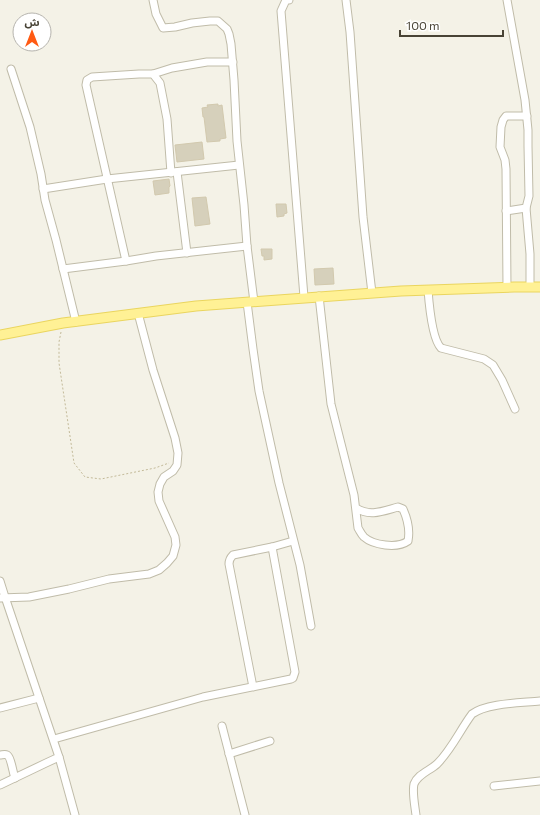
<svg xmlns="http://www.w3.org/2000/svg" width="540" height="815" viewBox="0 0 540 815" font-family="Commissioner,'Noto Sans Arabic',sans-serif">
<rect width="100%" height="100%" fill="#f4f2e7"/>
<g fill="#d6d0bb" stroke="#d2c9ae">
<polygon points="218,104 218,106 222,105 226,138 220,139 220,141 207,142 204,117 203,117 202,108 208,107 207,105"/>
<polygon points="202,142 204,159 177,162 175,145"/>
<polygon points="169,179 170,186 169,187 169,193 155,195 153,181"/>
<polygon points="206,197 210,224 195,226 192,198"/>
<polygon points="276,204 286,204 287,213 284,214 284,216 277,217"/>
<polygon points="261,249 272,249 272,259 264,260 264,256 262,256"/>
<polygon points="333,268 334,284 315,285 314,269"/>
</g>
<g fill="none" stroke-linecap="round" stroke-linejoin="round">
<g stroke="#c0bca9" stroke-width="9">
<g id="minor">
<polyline points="153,0 156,14 163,28 175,27 192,23 210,21 218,21 227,29 229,34 231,44 234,80 237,141 244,205 247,246 254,302"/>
<polyline points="289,0 286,0 281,11 304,297"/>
<polyline points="346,0 350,32 363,217 372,293"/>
<polyline points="507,0 525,100 528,130 528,146 529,196 526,208 530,254 530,287"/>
<polyline points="11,69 30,127 41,174 45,200 56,240 76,322"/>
<polyline points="153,74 172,68 207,62 233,62"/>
<polyline points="177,172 187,253"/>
<polyline points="43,189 107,179 239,165"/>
<polyline points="506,211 526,208"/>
<polyline points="126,261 86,85 87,80 92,77 139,74 153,74 160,83 167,119 171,173"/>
<polyline points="63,269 126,261 156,256 247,246"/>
<polyline points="507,287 506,169 505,160 500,147 501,127 503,120 506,116 527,116"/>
<path d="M428,290c1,13 4,49 13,58l43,11 9,6 9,15 13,29"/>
<path d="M319,296l12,108 23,91 4,33c2,3 3,6 6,9 9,8 33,12 44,4 2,-10 -1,-23 -5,-32l-5,-2c-15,4 -28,10 -42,1"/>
<polyline points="247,302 253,349 259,391 279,483 300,565 311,626"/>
<polyline points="272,547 293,541"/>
<polyline points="0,581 5,597 59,757 46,763 0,785"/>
<polyline points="0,598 29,597 69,589 109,579 149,574 159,570 167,563 173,556 176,545 175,537 159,501 158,492 160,484 164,477 173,471 177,465 178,453 175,438 153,370 138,313"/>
<polyline points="0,708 39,698"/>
<polyline points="222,726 245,815"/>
<path d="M54,739l149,-42 88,-18 2,-1 2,-6 -23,-125 -39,8c-3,3 -4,5 -4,9l24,123"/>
<polyline points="229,754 270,741"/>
<path d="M0,755c2,0 5,-1 7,0 4,2 6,18 8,23"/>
<polyline points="59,757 75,815"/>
<polyline points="494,786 540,781"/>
<path d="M416,815c-1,-8 -4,-23 -2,-31 4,-10 15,-13 23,-20 15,-15 23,-34 35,-50 15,-11 49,-11 68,-13"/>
</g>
</g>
<g stroke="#ead55f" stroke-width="11">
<polyline id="major" points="0,335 63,323 196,306 401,291 514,287 540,287"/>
</g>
<polyline stroke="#c3ba99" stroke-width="1" stroke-dasharray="2 2" stroke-linecap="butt" points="61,332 59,342 59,363 74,463 85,477 101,479 155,468 169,463"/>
<use href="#minor" stroke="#fff" stroke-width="7"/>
<use href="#major" stroke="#fff195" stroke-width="9"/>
</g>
<g transform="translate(32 32)"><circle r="19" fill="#ffffff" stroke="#b6b4ae"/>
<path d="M0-3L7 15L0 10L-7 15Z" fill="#ff5a13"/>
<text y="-6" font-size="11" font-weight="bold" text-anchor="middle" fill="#484335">ش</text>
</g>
<path d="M400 30v6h103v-6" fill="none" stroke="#484335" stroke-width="2"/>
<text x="406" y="30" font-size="12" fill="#484335" stroke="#ffffff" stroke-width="3" paint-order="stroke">100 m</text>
</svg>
